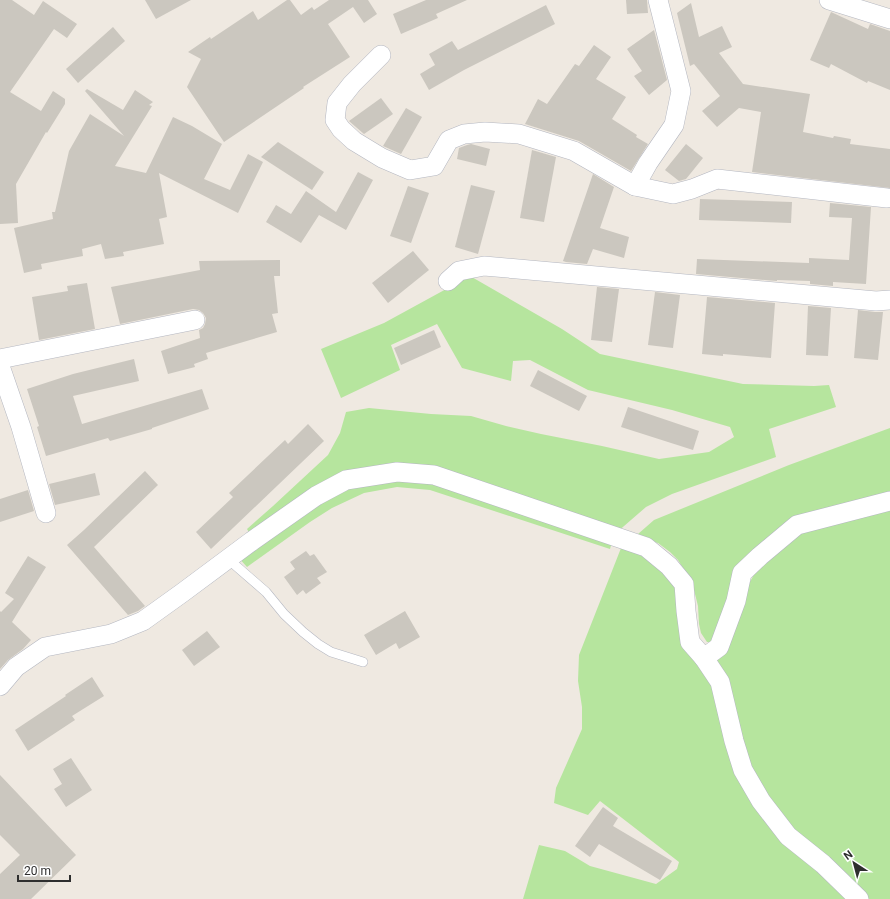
<svg xmlns="http://www.w3.org/2000/svg" width="890" height="899" viewBox="0 0 890 899" font-family="Roboto,sans-serif">
<rect width="100%" height="100%" fill="#efe9e1"/>
<g fill="#b6e59e">
<polygon points="470,276 562,329 600,354 743,384 814,386 829,385 836,407 769,429 776,457 672,494 646,507 616,533 446,472 365,468 251,536 247,529 273,506 328,455 340,433 346,412 369,408 431,414 471,416 506,426 541,434 602,446 659,459 709,452 734,437 730,427 672,410 588,390 530,360 513,361 511,381 462,368 437,324 391,345 400,370 341,398 321,349 384,323"/>
<polygon points="890,428 890,493 772,537 716,642 707,642 701,633 699,624 698,606 694,590 686,573 678,560 670,552 658,543 650,541 638,534 654,520 789,465"/>
<polygon points="399,476 439,483 612,542 610,549 430,490 397,487 364,493 332,508 310,522 247,567 238,557 353,484"/>
<polygon points="890,506 890,899 863,899 858,892 825,862 789,831 764,798 745,767 738,741 732,731 732,734 727,739 736,765 745,782 769,821 786,842 830,877 847,895 849,899 523,899 539,845 565,851 590,866 656,884 677,869 679,862 600,801 588,815 554,803 556,788 582,729 582,707 578,681 579,655 623,543 648,555 664,568 677,584 680,597 683,642 697,661 713,660 728,645 738,615 744,592 755,573 770,556 788,540 809,526"/>
</g>
<g fill="#cbc7bf">
<polygon points="0,0 12,0 34,15 43,1 77,24 67,38 54,29 10,92 41,111 53,91 65,99 65,104 47,133 46,132 16,184 18,223 0,224"/>
<polygon points="145,0 191,0 156,19"/>
<polygon points="287,0 290,0 301,15 312,7 314,10 329,0 368,0 377,14 364,23 353,7 328,24 350,57 303,87 304,88 224,142 187,87 201,59 188,52 210,37 211,39 253,11 258,20"/>
<polygon points="426,0 467,0 436,14 438,18 401,34 393,14"/>
<polygon points="626,0 647,0 648,13 627,14"/>
<polygon points="691,3 699,37 722,26 732,47 719,53 743,84 810,94 803,132 833,138 834,136 851,139 850,144 890,149 890,188 752,172 761,112 739,108 717,127 702,111 720,96 694,64 690,66 677,13"/>
<polygon points="546,5 555,24 464,70 429,90 420,74 435,65 429,54 452,41 458,50"/>
<polygon points="831,12 868,29 870,24 890,31 890,90 868,81 867,83 831,64 829,68 810,60"/>
<polygon points="113,27 125,41 78,83 66,69"/>
<polygon points="654,30 667,80 649,95 634,76 642,71 627,49"/>
<polygon points="594,45 611,57 596,79 626,97 612,119 637,135 636,137 648,144 631,171 579,141 525,124 538,99 547,104 575,64 579,66"/>
<polygon points="87,89 123,110 135,90 153,102 149,105 152,106 115,166 146,173 173,117 192,126 222,144 204,179 230,190 248,154 263,162 238,213 159,173 167,217 159,219 164,244 123,252 124,256 105,259 101,244 82,249 83,256 41,264 42,269 24,273 14,228 53,219 52,212 55,212 69,151 90,114 124,136 85,91"/>
<polygon points="381,98 393,114 364,134 349,121"/>
<polygon points="406,108 422,117 401,154 383,146"/>
<polygon points="278,142 324,172 312,190 261,157"/>
<polygon points="471,144 490,149 486,166 457,159 459,148 467,145"/>
<polygon points="686,144 703,158 686,179 679,181 665,170"/>
<polygon points="532,150 556,157 544,222 520,218"/>
<polygon points="358,172 373,180 346,230 319,215 301,243 266,222 276,205 291,214 306,191 336,212"/>
<polygon points="593,174 614,187 600,228 629,237 624,258 593,249 587,264 566,262 563,261"/>
<polygon points="471,185 495,191 478,254 455,247"/>
<polygon points="408,186 429,193 411,243 390,236"/>
<polygon points="700,199 792,202 791,223 699,220"/>
<polygon points="830,203 871,207 866,284 833,282 833,286 810,284 810,281 777,280 777,281 696,274 697,259 809,263 809,258 849,260 852,218 829,217"/>
<polygon points="413,251 429,270 388,303 372,283"/>
<polygon points="280,260 280,276 274,276 278,313 272,314 277,332 206,353 208,359 194,364 195,367 168,374 161,351 200,338 199,330 203,328 205,324 206,318 203,313 199,310 193,309 120,324 111,287 200,270 199,261"/>
<polygon points="87,283 95,329 39,340 32,297 68,291 67,286"/>
<polygon points="597,287 619,289 612,342 591,340"/>
<polygon points="655,292 680,295 673,348 648,345"/>
<polygon points="707,297 775,303 771,358 723,354 723,356 702,354"/>
<polygon points="808,306 831,308 828,356 806,355"/>
<polygon points="858,310 875,312 883,312 878,360 854,358"/>
<polygon points="434,330 441,347 401,365 394,348"/>
<polygon points="134,359 139,381 73,396 82,424 202,389 209,409 152,428 152,429 110,441 108,438 46,456 37,427 39,426 27,389 73,374"/>
<polygon points="538,370 587,396 579,411 530,386"/>
<polygon points="628,407 699,431 693,450 621,427"/>
<polygon points="308,424 324,441 211,549 196,532 233,497 229,493 285,440 288,444"/>
<polygon points="145,471 158,485 94,547 145,606 138,611 128,615 67,545 84,530"/>
<polygon points="95,473 100,495 55,505 49,484"/>
<polygon points="28,490 34,511 0,522 0,499"/>
<polygon points="306,551 310,556 314,554 327,572 317,578 321,583 306,594 303,590 297,595 284,577 295,569 290,562"/>
<polygon points="28,556 46,567 12,622 31,640 23,649 8,660 0,669 0,611 1,612 14,599 5,593"/>
<polygon points="405,611 420,637 399,649 396,643 376,655 364,635"/>
<polygon points="207,631 220,647 194,666 182,650"/>
<polygon points="92,677 104,696 72,716 75,720 28,751 15,730 66,696 65,695"/>
<polygon points="71,758 92,790 66,807 54,789 62,784 53,769"/>
<polygon points="0,775 76,855 31,899 0,899 0,874 20,855 0,835"/>
<polygon points="603,807 618,818 613,826 672,861 660,880 599,844 590,857 575,846"/>
</g>
<g fill="none" stroke-linecap="round" stroke-linejoin="round">
<g stroke="#b4b7c1" stroke-width="10">
<polyline id="service" points="228,559 266,592 284,614 303,632 318,644 331,652 363,662"/>
</g>
<g stroke="#b4b7c1" stroke-width="20">
<g id="minor">
<polyline points="829,0 890,19"/>
<polyline points="381,55 352,84 337,103 335,120 341,129 354,141 382,158 410,170 434,166 449,140 464,134 485,132 519,134 574,151 635,186 648,163 674,125 681,91 658,0"/>
<polyline points="635,186 673,194 692,189 717,179 887,198"/>
<polyline points="448,281 459,271 484,266 876,301 890,300"/>
<polyline points="0,359 195,320"/>
<polyline points="0,366 21,427 46,513"/>
<polyline points="704,658 720,682 734,741 743,770 761,801 788,836 823,864 859,899"/>
<polyline points="0,686 16,667 45,647 111,634 143,621 182,593 252,541 316,496 346,480 397,472 434,475 646,547 669,566 684,584 686,611 690,642 704,658 719,647 736,601 742,573 760,556 797,525 890,501"/>
</g>
</g>
<use href="#service" stroke="#fff" stroke-width="9"/>
<use href="#minor" stroke="#fff" stroke-width="19"/>
</g>
<g transform="translate(854 863) rotate(324)" stroke="#ffffff" stroke-width="3" paint-order="stroke">
<path d="M0-3L7 15L0 10L-7 15Z" fill="#2e2e2e"/>
<text y="-6" font-size="11" font-weight="bold" text-anchor="middle" fill="#2e2e2e">N</text>
</g>
<path d="M18 875v6h52v-6" fill="none" stroke="#2e2e2e" stroke-width="2"/>
<text x="24" y="875" font-size="12" fill="#2e2e2e" stroke="#ffffff" stroke-width="3" paint-order="stroke">20 m</text>
</svg>
